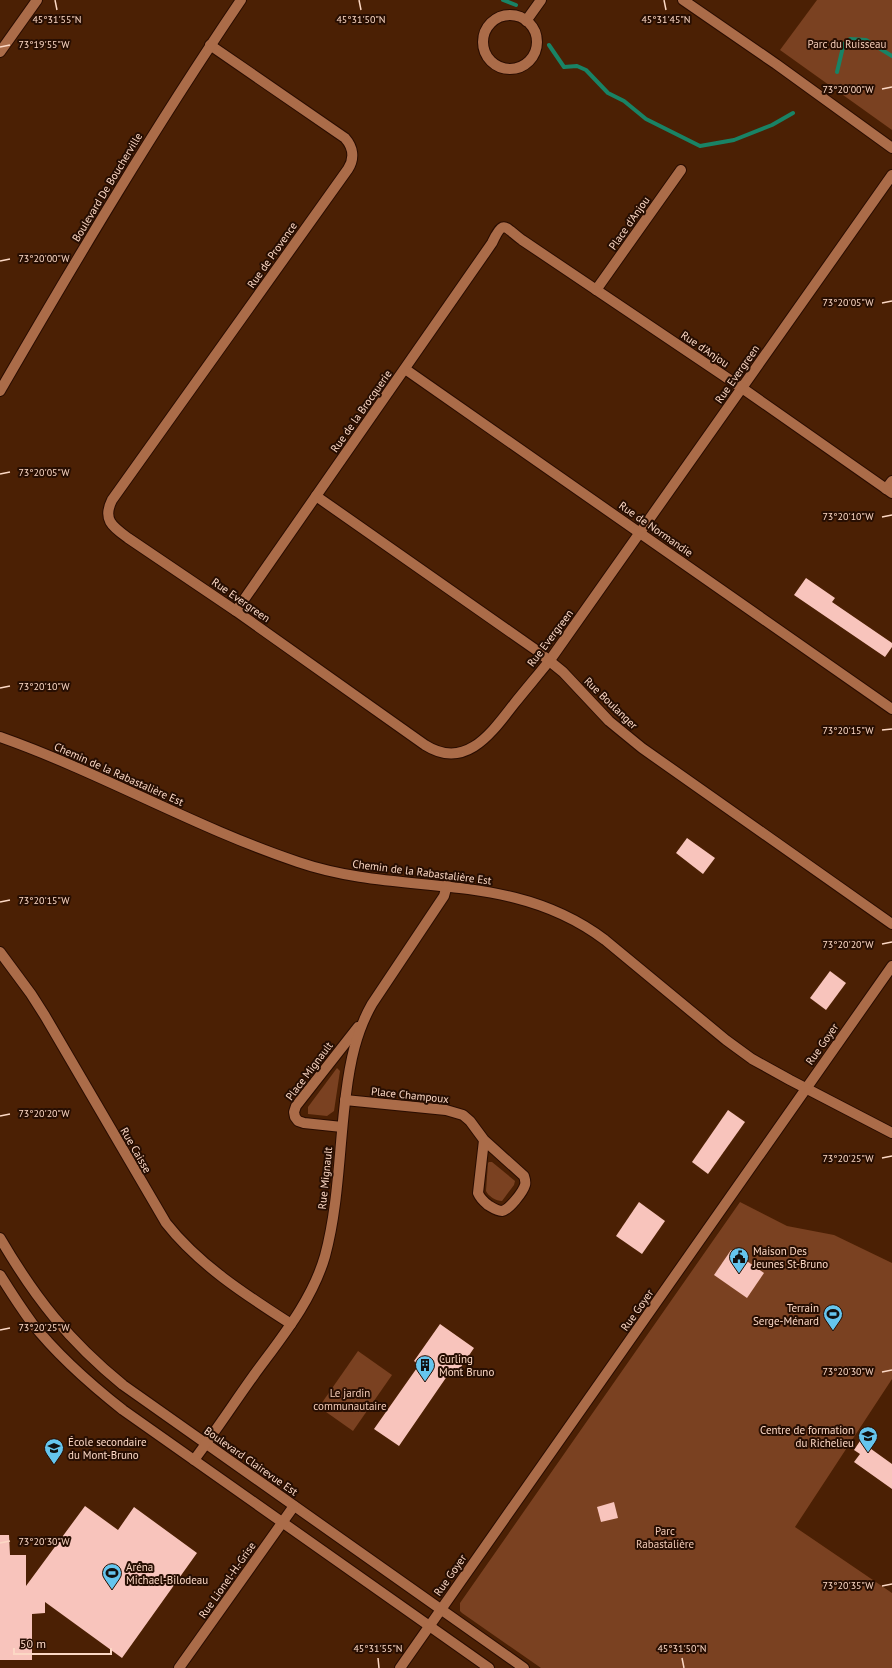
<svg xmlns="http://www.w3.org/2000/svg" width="892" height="1668" viewBox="0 0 892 1668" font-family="'PT Sans',sans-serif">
<rect width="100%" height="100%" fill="#4b2004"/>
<g fill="#7a4121">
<polygon points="817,0 892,0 892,130 780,50"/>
<polygon points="337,1068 340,1071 334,1111 327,1116 308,1114 308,1107"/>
<path d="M489,1162h3l23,19 -1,4 -12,16c-6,0 -14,-5 -16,-10l2,-28z"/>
<polygon points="740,1202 787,1226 834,1235 892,1263 892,1379 795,1527 892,1593 892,1668 541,1668 462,1613 460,1611 460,1603"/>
<polygon points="358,1351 392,1375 353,1431 319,1407"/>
</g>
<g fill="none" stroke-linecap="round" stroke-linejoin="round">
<g stroke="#198365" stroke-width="4">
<polyline points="503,0 516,5"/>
<polyline points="549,45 564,67 577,66 586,70 608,93 624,101 646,119 700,146 734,140 772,125 793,113"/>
<polyline points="837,72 843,47 845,43 850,39 866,40 892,56"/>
</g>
</g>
<g fill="#f8c4bc">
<polygon points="806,578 835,598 832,602 892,643 892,647 885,657 794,595"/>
<polygon points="687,838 715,858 703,874 676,853"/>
<polygon points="830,971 846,983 826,1010 810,998"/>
<polygon points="728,1110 745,1122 708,1174 692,1162"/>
<polygon points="639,1202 665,1221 642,1254 616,1236"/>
<polygon points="731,1250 764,1273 747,1298 714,1275"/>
<polygon points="440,1324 474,1348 457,1373 452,1369 399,1446 374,1429 419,1365 414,1361"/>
<polygon points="860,1441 892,1464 892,1489 854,1462 860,1454 854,1450"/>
<polygon points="614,1502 618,1518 601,1522 597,1507"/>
<polygon points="85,1506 118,1530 134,1507 197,1553 122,1658 45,1602 45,1613 32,1614 32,1660 0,1660 0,1535 9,1535 10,1555 26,1555 26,1586"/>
</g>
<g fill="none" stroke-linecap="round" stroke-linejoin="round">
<g stroke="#290c00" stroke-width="12">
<g id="minor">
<polyline points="683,0 776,64 892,148"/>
<circle cx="510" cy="42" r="27"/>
<polyline points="526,21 541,0"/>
<path d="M210,45l135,93c8,9 10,20 3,31l-236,331c-10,20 1,27 16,38l108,73 189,134c41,26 67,-13 89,-41 12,-15 24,-29 36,-44l342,-485"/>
<polyline points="0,52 37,0"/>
<polyline points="596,290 681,170"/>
<polyline points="405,369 892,709"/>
<path d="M0,391c77,-133 155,-264 241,-391"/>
<polyline points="886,489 892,481"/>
<polyline points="316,496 536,650 563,672 609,721 642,748 892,924"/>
<path d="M236,611l256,-368c12,-25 12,-16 30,-3l220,148 150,105"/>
<path d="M0,737c102,36 196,91 298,125 105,36 212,6 307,78l121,100 26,19 38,21 102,53"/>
<path d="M0,952l31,42 14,22 121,207c33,42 80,72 125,101"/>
<path d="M345,1100l101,10 17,5 7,6 14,19 40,36c1,3 2,6 1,9 -2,7 -16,25 -23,26 -5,0 -9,-3 -14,-6 -5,-4 -8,-7 -10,-12l6,-53"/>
<polyline points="342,1127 304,1123 298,1121 295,1117 294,1112 296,1106 358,1027"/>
<path d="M0,1238c35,60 69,103 123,147l401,283"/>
<path d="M0,1275c10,16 21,33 32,48 26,33 58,61 91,87l366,258"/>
<path d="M194,1460c21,-28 40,-57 60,-85 27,-37 58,-74 71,-119 14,-52 14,-109 21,-162 4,-32 10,-62 26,-90l72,-108 3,-11"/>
<polyline points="179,1668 294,1506"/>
<polyline points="400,1668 892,966"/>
</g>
</g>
<use href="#minor" stroke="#ab6c49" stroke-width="10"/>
</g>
<path fill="none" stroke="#fcd8c5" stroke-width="1.5" d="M55,0l2,10M359,0l2,10M664,0l2,10M0,47l10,-2M882,89l10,-2M0,261l10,-2M882,303l10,-2M0,474l10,-2M882,517l10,-2M0,688l10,-2M882,730l10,-1M0,902l10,-2M882,944l10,-2M0,1116l10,-2M882,1158l10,-2M0,1330l10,-2M882,1372l10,-2M0,1543l10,-2M882,1586l10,-2M378,1658l1,10M682,1658l2,10"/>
<defs>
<g id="civic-pin" transform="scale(1)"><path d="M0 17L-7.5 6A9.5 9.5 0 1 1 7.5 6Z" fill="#65c5ee" stroke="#270e02"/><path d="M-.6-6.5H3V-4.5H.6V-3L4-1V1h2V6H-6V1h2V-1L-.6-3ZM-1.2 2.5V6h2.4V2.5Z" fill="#111"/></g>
<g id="stadium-pin" transform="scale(1)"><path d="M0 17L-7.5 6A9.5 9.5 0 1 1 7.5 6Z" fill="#65c5ee" stroke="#270e02"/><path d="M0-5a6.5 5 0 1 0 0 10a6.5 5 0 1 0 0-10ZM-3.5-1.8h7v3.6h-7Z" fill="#111"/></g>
<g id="building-pin" transform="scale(1)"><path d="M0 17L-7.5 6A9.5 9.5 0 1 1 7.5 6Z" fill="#65c5ee" stroke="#270e02"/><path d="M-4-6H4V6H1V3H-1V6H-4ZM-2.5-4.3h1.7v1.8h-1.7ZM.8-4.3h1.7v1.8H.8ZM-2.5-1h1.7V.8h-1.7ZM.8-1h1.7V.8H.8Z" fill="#111"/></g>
<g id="university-pin" transform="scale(1)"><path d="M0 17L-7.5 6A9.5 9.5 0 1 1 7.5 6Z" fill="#65c5ee" stroke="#270e02"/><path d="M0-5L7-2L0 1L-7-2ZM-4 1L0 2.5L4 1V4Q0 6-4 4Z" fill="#111"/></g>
<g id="school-pin" transform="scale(1)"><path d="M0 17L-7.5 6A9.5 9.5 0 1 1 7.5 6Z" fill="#65c5ee" stroke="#270e02"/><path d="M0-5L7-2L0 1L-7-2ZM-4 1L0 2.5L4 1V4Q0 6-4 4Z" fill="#111"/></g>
</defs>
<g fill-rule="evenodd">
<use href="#civic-pin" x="739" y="1257"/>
<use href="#stadium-pin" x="833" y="1314"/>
<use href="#building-pin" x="425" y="1365"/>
<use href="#university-pin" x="868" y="1436"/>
<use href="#school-pin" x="54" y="1448"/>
<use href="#stadium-pin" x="112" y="1573"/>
</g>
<g text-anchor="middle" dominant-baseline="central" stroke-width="4" stroke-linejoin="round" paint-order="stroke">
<g font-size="11" fill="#f4ccb8" stroke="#270e02">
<text x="847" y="44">Parc du Ruisseau</text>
<text x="350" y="1393">Le jardin<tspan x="350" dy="13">communautaire</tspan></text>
<text x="665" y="1531">Parc<tspan x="665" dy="13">Rabastalière</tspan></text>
</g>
<g font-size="11" fill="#fcd8c5" stroke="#270e02">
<text transform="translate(107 187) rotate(-59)">Boulevard De Boucherville</text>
<text transform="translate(629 223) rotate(-55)">Place d'Anjou</text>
<text transform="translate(272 255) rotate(-55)">Rue de Provence</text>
<text transform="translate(705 349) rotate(34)">Rue d'Anjou</text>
<text transform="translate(737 374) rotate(-55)">Rue Evergreen</text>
<text transform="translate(361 411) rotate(-55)">Rue de la Brocquerie</text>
<text transform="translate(656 529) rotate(35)">Rue de Normandie</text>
<text transform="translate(241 600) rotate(35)">Rue Evergreen</text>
<text transform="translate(550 638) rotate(-53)">Rue Evergreen</text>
<text transform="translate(611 703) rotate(44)">Rue Boulanger</text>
<text transform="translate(119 774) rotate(24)">Chemin de la Rabastalière Est</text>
<text transform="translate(422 872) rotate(7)">Chemin de la Rabastalière Est</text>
<text transform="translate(822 1044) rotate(-55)">Rue Goyer</text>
<text transform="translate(309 1071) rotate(-53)">Place Mignault</text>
<text transform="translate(410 1095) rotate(6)">Place Champoux</text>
<text transform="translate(136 1150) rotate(60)">Rue Caisse</text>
<text transform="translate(325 1178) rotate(-84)">Rue Mignault</text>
<text transform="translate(637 1310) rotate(-55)">Rue Goyer</text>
<text transform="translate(251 1461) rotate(35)">Boulevard Clairevue Est</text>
<text transform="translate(450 1575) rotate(-55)">Rue Goyer</text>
<text transform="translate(227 1580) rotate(-55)">Rue Lionel-H.-Grise</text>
</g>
<g font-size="11" fill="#fcd8c5" stroke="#270e02" text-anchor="start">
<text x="753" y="1251">Maison Des<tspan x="753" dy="13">Jeunes St-Bruno</tspan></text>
<text x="819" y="1308" text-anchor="end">Terrain<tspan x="819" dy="13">Serge-Ménard</tspan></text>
<text x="439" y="1359">Curling<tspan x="439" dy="13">Mont Bruno</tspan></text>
<text x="854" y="1430" text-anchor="end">Centre de formation<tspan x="854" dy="13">du Richelieu</tspan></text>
<text x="68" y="1442">École secondaire<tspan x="68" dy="13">du Mont-Bruno</tspan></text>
<text x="126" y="1567">Aréna<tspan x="126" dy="13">Michael-Bilodeau</tspan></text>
</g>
</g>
<g font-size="10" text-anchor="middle" fill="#fcd8c5" stroke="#270e02" stroke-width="4" stroke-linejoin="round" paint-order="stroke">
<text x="57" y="23">45°31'55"N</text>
<text x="361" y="23">45°31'50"N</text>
<text x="666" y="23">45°31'45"N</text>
<text x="44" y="48">73°19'55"W</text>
<text x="848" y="93">73°20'00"W</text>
<text x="44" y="262">73°20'00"W</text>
<text x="848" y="306">73°20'05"W</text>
<text x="44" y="476">73°20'05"W</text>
<text x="848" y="520">73°20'10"W</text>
<text x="44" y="690">73°20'10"W</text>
<text x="848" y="734">73°20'15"W</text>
<text x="44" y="904">73°20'15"W</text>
<text x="848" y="948">73°20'20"W</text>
<text x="44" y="1117">73°20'20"W</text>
<text x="848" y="1162">73°20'25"W</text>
<text x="44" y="1331">73°20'25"W</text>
<text x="848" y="1375">73°20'30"W</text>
<text x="44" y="1545">73°20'30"W</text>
<text x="848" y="1589">73°20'35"W</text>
<text x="378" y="1652">45°31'55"N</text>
<text x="682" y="1652">45°31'50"N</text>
</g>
<path d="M14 1648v6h97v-6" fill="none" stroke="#fcd8c5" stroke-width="2"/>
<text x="20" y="1648" font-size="12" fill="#fcd8c5" stroke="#270e02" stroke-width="3" paint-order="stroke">50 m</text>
</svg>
